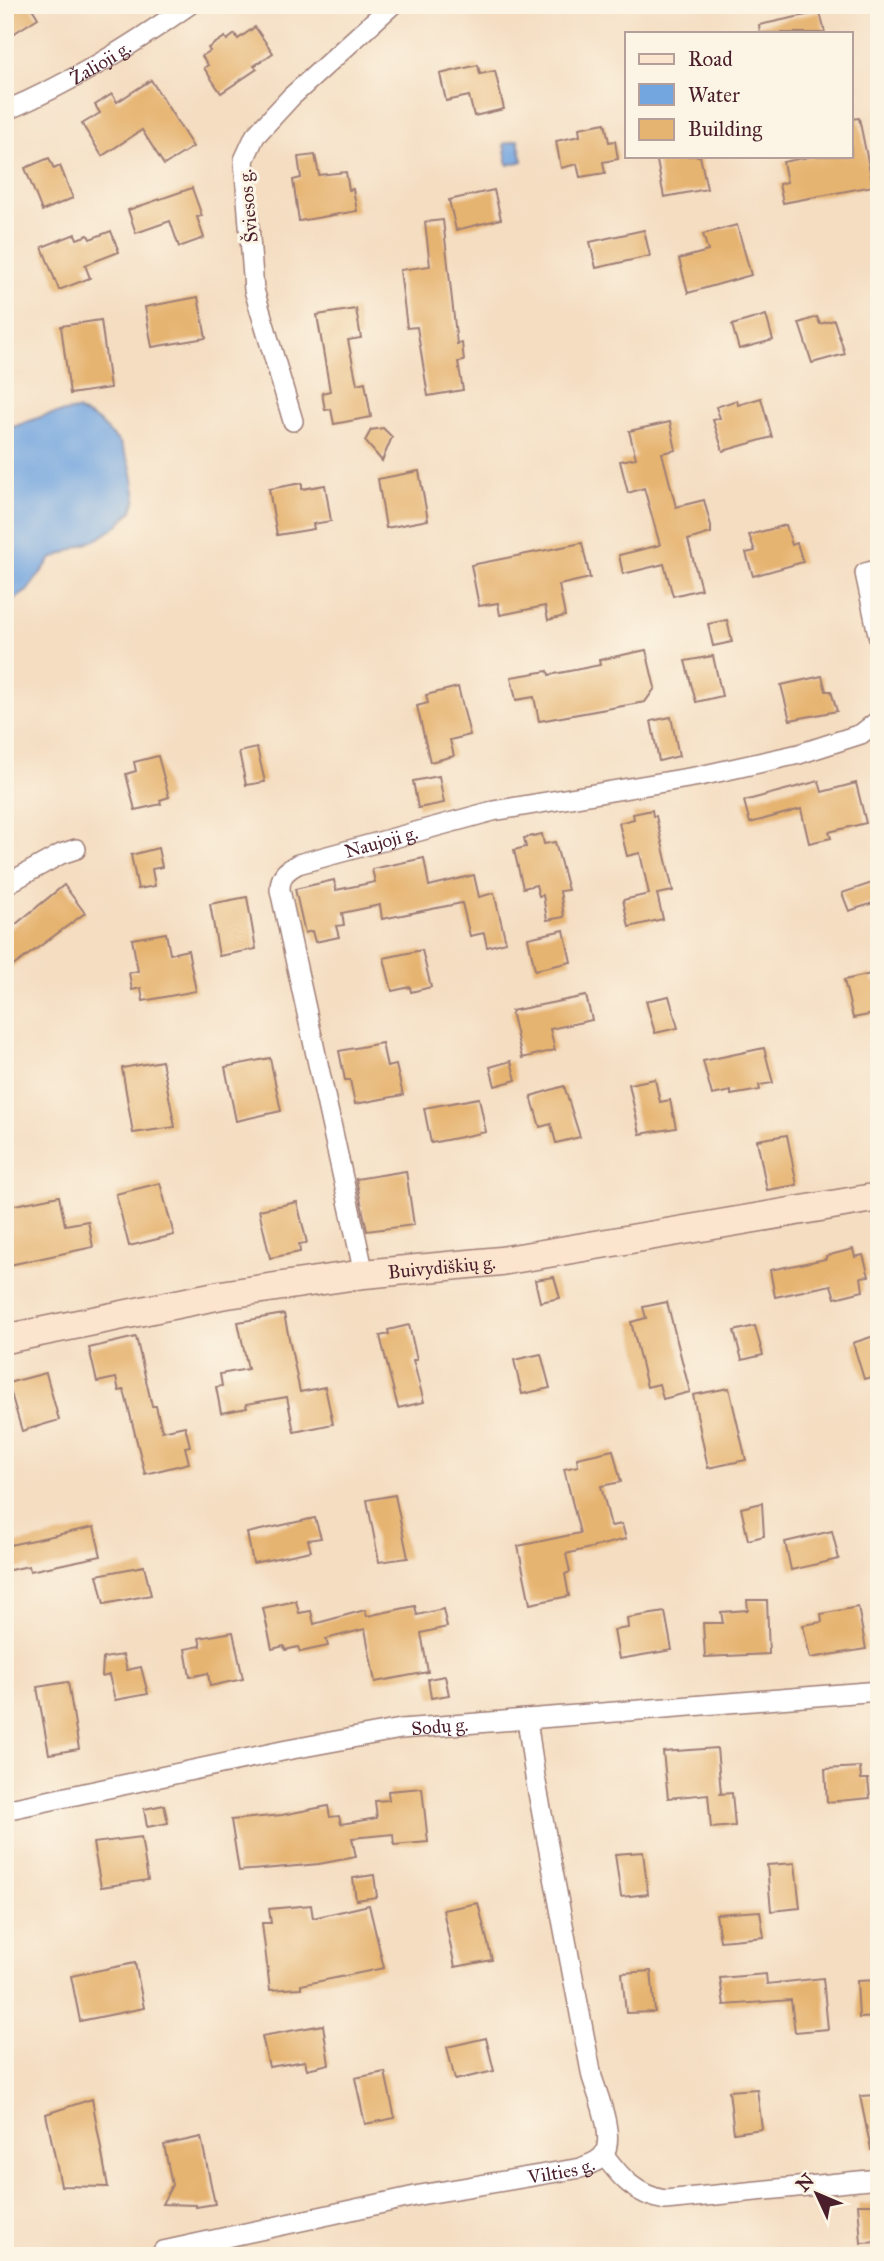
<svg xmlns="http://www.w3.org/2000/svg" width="884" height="2261" viewBox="0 0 884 2261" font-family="'IM FELL Great Primer',serif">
<rect width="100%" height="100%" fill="#fcf5e5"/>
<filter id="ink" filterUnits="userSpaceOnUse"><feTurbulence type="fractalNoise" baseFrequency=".0143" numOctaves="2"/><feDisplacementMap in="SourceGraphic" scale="14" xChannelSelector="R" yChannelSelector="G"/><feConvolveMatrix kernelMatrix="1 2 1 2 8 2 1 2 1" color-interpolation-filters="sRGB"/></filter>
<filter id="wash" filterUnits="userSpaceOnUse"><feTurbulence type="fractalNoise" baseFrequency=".00686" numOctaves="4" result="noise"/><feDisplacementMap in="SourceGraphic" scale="28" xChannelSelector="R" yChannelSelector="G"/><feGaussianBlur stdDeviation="1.57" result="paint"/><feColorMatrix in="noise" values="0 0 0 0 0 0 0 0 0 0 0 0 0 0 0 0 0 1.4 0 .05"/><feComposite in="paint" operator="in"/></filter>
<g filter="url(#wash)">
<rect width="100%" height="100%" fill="#f4ddc1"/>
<g fill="#73a5df" stroke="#5e6285" stroke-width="2">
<polygon points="518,140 523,161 508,165 504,144"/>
<polygon points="77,410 97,420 120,443 131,467 136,499 132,511 117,526 99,538 51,559 27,591 15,599 5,599 5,430 46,415"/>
</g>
<g id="blocks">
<g fill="#e6b471">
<polygon points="5,5 30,5 38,18 5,39"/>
<polygon points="820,12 825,33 760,33 759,25"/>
<polygon points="255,27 273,53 254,66 257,69 221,93 204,68 208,65 202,56 210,51 208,48 225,37 227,40 235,34 238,39"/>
<polygon points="478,65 480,74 495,71 504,109 474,116 469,96 446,101 440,74"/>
<polygon points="151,80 193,147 164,165 142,130 102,156 82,124 100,113 95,105 112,94 117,102"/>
<polygon points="859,118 873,186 783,203 779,184 787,182 783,162 813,156 851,156 851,119"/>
<polygon points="605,123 609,142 615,141 618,159 603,162 605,173 580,177 577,164 561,168 556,141 580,136 579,128"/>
<polygon points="315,155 319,175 346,172 349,190 353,189 357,211 299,221 293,180 301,178 298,157"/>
<polygon points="656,156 700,156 707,189 664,197"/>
<polygon points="49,158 54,169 60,166 73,198 42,211 25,168"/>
<polygon points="192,188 202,216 197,217 204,238 179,247 170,221 136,233 128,210"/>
<polygon points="494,190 501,219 456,230 449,200"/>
<polygon points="443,220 457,344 462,343 464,361 458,362 463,390 428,396 417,327 407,328 400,270 430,266 425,222"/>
<polygon points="737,225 751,275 688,293 679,259 708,251 703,234"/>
<polygon points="644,230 650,256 596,268 590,242"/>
<polygon points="111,231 119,252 85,265 90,278 59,290 42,247 75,234 77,239 88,235 90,239"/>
<polygon points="198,297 206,338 152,347 145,307"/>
<polygon points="356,309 361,338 348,340 357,384 365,382 371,417 334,424 331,409 325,410 322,393 330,391 317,315"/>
<polygon points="766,315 773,340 739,349 732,325"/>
<polygon points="817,317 820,324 834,320 845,354 812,363 799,323"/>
<polygon points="101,320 110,388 70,394 61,326"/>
<polygon points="761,398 772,437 723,451 713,420 720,418 716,407 737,400 738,405"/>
<polygon points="670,422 676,450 662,453 676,507 704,500 711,526 711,533 688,540 701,589 673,596 664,564 623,574 619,555 660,545 644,488 628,493 620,461 636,458 629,431"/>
<polygon points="383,428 392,437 382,461 365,441 371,430"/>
<polygon points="419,471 428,520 386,528 378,479"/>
<polygon points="302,483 302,489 325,485 331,521 313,524 314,529 277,535 269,489"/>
<polygon points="786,525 792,545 797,543 803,562 753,576 746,553 755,551 749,535"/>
<polygon points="582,543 590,578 559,585 565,616 548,620 545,606 500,615 498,603 479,606 471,565"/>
<polygon points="727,620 732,642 713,646 708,624"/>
<polygon points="646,650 655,688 645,702 539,721 534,697 516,700 511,677 548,671 549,675 600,665 599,660"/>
<polygon points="713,656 722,696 696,702 685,661"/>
<polygon points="822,676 826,691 831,691 837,711 790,720 781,685"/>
<polygon points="458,687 470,735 450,740 454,756 430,762 417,706 428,703 426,695"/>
<polygon points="671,717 679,756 659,761 651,721"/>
<polygon points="257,748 265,782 246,785 239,752"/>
<polygon points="158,756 169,797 160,800 161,804 135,810 126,774 136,771 134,762"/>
<polygon points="439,776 444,803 418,808 413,781"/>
<polygon points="819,781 822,792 856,783 866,823 829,832 831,838 809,843 801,809 750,823 744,801"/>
<polygon points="652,810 653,816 656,816 673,891 657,894 663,919 629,927 623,900 649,894 640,853 627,856 619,823 634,819 633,814"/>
<polygon points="542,834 544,844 555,842 568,890 560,891 564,917 547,920 543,895 539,896 536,885 523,888 514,850 526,847 524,838"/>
<polygon points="158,848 162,867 152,869 155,886 138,889 131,855"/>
<polygon points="424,858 429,886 474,875 479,897 494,893 506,942 487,947 484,933 470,936 462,903 382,919 380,905 342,913 344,925 336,926 339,937 315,942 312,931 305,933 295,889 334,880 336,890 375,882 372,869"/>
<polygon points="875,882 879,901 849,911 842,893"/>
<polygon points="64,885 85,913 5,972 5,933"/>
<polygon points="247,897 256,949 219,956 210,904"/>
<polygon points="564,930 571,962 535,970 528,938"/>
<polygon points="166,933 170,954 188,950 196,991 143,1001 141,988 132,990 129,973 138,971 132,939"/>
<polygon points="422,950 431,987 411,992 410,987 392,991 384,958"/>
<polygon points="871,974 873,982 879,981 879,1013 853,1018 844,980"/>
<polygon points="586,996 592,1020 550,1029 555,1050 522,1058 511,1011"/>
<polygon points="669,996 678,1028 655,1033 646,1001"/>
<polygon points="382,1043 387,1067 396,1065 403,1095 355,1104 350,1080 345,1080 339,1051"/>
<polygon points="764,1048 773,1083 759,1085 760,1090 731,1095 731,1091 712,1095 703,1061"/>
<polygon points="270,1058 281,1111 236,1121 225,1067"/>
<polygon points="162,1061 175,1127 133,1133 122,1068"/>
<polygon points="511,1061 516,1080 495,1086 490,1067"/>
<polygon points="655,1079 660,1102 670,1100 676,1128 640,1134 629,1084"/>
<polygon points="564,1086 580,1137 556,1143 551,1124 540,1127 531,1096"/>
<polygon points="479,1098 486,1132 431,1143 424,1108"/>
<polygon points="787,1135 797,1185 767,1190 757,1140"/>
<polygon points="406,1171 414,1225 367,1231 356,1179"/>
<polygon points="160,1183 174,1235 129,1246 116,1194"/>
<polygon points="59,1196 65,1225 88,1221 93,1247 5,1266 5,1207"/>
<polygon points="297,1202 307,1243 299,1244 300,1252 270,1258 259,1210"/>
<polygon points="853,1249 855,1257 863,1255 869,1276 861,1277 863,1291 835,1298 831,1285 775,1297 770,1270 826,1259 826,1256"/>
<polygon points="554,1277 560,1298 540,1302 535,1280"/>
<polygon points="667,1302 690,1392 663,1399 659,1384 647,1387 631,1322 646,1318 643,1307"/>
<polygon points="284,1314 300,1392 325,1387 333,1424 294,1432 287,1397 246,1404 247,1408 221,1413 216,1387 222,1386 220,1374 248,1369 238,1322"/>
<polygon points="409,1325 417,1360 413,1360 424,1402 398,1408 380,1336 389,1334 388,1330"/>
<polygon points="755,1326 763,1355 742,1360 734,1331"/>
<polygon points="874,1336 879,1351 879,1375 864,1379 853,1343"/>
<polygon points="136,1337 152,1406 156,1406 162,1431 185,1426 190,1446 185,1447 189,1463 145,1474 124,1390 119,1391 116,1378 97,1382 89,1348"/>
<polygon points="541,1354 550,1388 522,1394 514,1360"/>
<polygon points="46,1373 59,1420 22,1431 8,1383"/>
<polygon points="729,1388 746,1460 708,1468 693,1395"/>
<polygon points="613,1450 621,1482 601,1486 611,1526 622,1524 626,1539 566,1554 570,1572 565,1574 569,1596 530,1604 518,1546 580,1533 564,1469 578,1466 577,1458"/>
<polygon points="395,1495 408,1558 379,1562 367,1500"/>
<polygon points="762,1503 764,1536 748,1540 741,1508"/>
<polygon points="315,1518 321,1538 308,1540 311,1551 253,1563 247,1533"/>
<polygon points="94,1527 101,1556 30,1571 29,1566 5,1571 5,1546"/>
<polygon points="832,1531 839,1559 791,1570 785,1542"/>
<polygon points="144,1566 151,1595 104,1604 97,1575"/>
<polygon points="747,1600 767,1600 769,1654 705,1657 703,1623 723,1623 721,1612 748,1610"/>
<polygon points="296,1601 299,1613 311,1611 314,1624 365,1610 367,1616 415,1606 417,1615 443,1609 447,1627 421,1633 428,1672 375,1682 365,1629 326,1639 328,1646 300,1652 298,1647 285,1650 284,1646 272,1649 263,1608"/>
<polygon points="858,1607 866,1649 810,1658 803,1625 822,1622 821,1614"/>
<polygon points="665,1612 672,1650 619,1659 614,1630 628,1628 627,1618"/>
<polygon points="233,1632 243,1679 210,1686 208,1673 190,1677 185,1649 201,1646 199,1638"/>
<polygon points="123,1655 127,1670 141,1667 148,1694 115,1700 109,1675 102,1677 103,1658"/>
<polygon points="445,1676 449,1695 431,1698 428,1679"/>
<polygon points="68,1682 79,1749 49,1754 37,1687"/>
<polygon points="717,1748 721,1793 719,1794 732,1793 735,1826 711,1828 708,1794 668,1798 663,1752"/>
<polygon points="860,1767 861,1779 868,1779 870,1798 827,1802 825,1769"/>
<polygon points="422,1788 428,1842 394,1845 393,1834 352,1838 356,1857 319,1864 239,1871 231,1820 282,1815 328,1806 330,1817 339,1816 341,1824 377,1818 375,1801 389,1800 388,1791"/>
<polygon points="164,1805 168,1823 147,1827 144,1809"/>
<polygon points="141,1837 148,1880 101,1887 93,1843"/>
<polygon points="643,1852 648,1894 621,1897 615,1854"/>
<polygon points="795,1863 800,1908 771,1911 767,1865"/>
<polygon points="374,1875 377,1897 356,1900 353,1878"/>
<polygon points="478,1903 492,1960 455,1967 443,1910"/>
<polygon points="311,1905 313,1918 369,1905 384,1968 301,1985 301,1988 270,1990 262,1923 271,1923 269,1909"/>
<polygon points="760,1911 764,1937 720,1941 716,1914"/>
<polygon points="135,1963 144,2008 80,2021 71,1976"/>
<polygon points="651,1971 655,2012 626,2013 622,1973"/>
<polygon points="766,1974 767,1984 823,1978 828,2029 795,2032 791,2000 724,2005 720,1978"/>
<polygon points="879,1980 879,2017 859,2018 857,1981"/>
<polygon points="323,2025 329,2064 307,2069 305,2061 269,2067 262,2036"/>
<polygon points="486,2038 494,2071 455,2080 447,2047"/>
<polygon points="385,2072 395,2118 365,2124 355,2078"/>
<polygon points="757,2089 762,2129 734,2133 729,2091"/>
<polygon points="879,2095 879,2149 871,2150 860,2096"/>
<polygon points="92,2099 108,2187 61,2186 46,2114"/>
<polygon points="201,2137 215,2204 196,2207 196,2205 162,2204 172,2185 164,2145"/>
<polygon points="858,2204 879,2204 879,2242 861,2243"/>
</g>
</g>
</g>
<g filter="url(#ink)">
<use href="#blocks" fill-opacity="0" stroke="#9f7e76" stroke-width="2"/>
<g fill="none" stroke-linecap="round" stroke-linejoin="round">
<g stroke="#9f7e76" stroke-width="22">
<g id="street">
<path id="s1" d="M5,111c68,-29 124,-64 184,-106"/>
<polyline points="293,421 254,290 244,160 255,136 291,97 392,5"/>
<polyline points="879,569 865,573 879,639"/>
<polyline points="5,885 61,854 76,849"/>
<path id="s2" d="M364,1274l-84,-384c0,-14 5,-19 18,-26l195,-53 207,-35 99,-22 62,-20 18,-14"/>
<path id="s3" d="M5,1810l282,-60 114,-21 478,-38"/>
<path d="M604,2155c17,23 32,40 61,45l214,-21"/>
<path id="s4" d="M163,2251l257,-56 161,-27c8,-4 18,-6 23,-14 11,-18 -6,-58 -12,-77l-57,-300 -8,-58"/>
</g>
</g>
<g stroke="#9f7e76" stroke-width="31">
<g id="secondary">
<path id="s5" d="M5,1339l216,-44 143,-21 137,-13 378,-64"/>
</g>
</g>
<use href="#street" stroke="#fff" stroke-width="19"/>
<use href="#secondary" stroke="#fce5cf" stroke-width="28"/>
</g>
</g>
<g text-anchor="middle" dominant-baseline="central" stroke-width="6" stroke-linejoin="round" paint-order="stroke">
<g font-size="19" fill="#4a1f2b" stroke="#fcf5e5">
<text stroke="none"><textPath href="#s1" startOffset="107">Žalioji g.</textPath></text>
<text transform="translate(248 206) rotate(-95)">Šviesos g.</text>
<text stroke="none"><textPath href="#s2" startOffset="513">Naujoji g.</textPath></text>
<text stroke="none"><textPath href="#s5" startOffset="443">Buivydiškių g.</textPath></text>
<text stroke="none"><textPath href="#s3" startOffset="443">Sodų g.</textPath></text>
<text stroke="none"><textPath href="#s4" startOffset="406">Vilties g.</textPath></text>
</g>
</g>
<rect width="884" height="2261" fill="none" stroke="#fcf5e5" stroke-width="28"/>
<rect x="625" y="32" width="228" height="126" fill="#fcf5e5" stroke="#b59f9b" stroke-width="2"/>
<rect x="639" y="54" width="35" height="10" fill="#fce5cf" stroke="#b59f9b" stroke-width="2"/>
<text x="688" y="66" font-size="21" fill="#4a1f2b">Road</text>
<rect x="639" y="84" width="35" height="21" fill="#73a5df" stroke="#b59f9b" stroke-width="2"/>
<text x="688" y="102" font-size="21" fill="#4a1f2b">Water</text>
<rect x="639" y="119" width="35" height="21" fill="#e6b471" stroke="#b59f9b" stroke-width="2"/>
<text x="688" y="136" font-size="21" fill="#4a1f2b">Building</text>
<g transform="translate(817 2194) rotate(314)" stroke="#fcf5e5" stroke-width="5" paint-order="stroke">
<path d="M0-5L12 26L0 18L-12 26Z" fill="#4a1f2b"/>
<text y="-10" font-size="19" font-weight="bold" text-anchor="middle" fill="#4a1f2b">N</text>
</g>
</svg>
